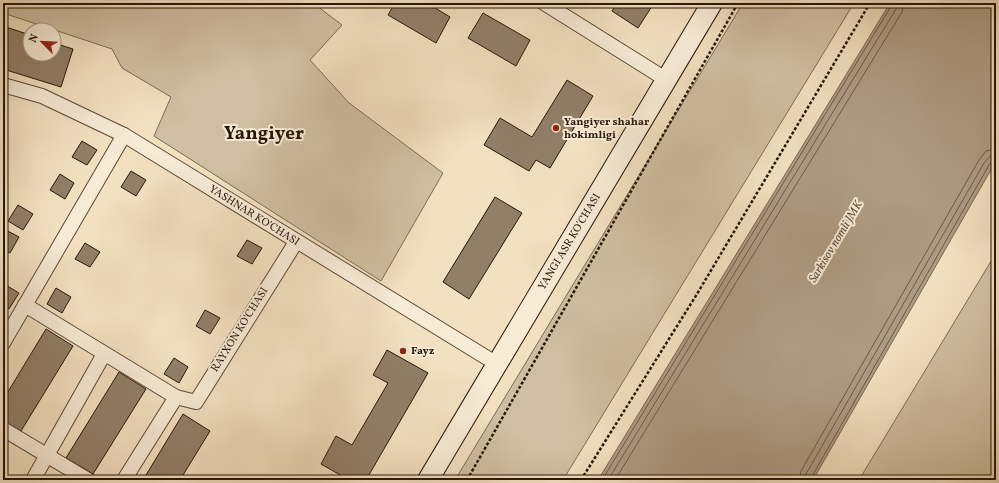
<svg xmlns="http://www.w3.org/2000/svg" width="999" height="483" viewBox="0 0 999 483" font-family="Vollkorn,serif">
<rect width="100%" height="100%" fill="#f2e0c0"/>
<filter id="stains"><feTurbulence type="fractalNoise" baseFrequency=".005" numOctaves="4"/><feColorMatrix values="0 0 0 0 .2 0 0 0 0 .09 0 0 0 0 .02 0 0 0 .5 -.17"/></filter>
<radialGradient id="worn" r=".72"><stop offset=".6" stop-color="#630" stop-opacity="0"/><stop offset="1" stop-color="#630" stop-opacity=".3"/></radialGradient>
<g fill="#cfbea1" stroke="#7b6a55">
<polygon points="3,3 313,3 342,25 310,60 349,103 443,173 381,281 154,136 171,97 122,68 112,49 3,13"/>
<polygon points="743,3 854,3 563,480 455,480"/>
<polygon points="996,253 996,480 859,480"/>
</g>
<polygon fill="#ad9b82" stroke="#776652" points="890,3 996,3 996,161 813,480 598,480"/>
<g fill="none" stroke-linecap="round" stroke-linejoin="round">
<g stroke="#6a5846" stroke-width="1">
<polyline points="602,480 893,3"/>
<polyline points="608,480 896,9 898,3"/>
<polyline points="615,480 902,12 904,3"/>
<polyline points="799,480 801,471 979,160 986,151 996,149"/>
<polyline points="805,480 806,474 984,163 990,156 996,155"/>
<polyline points="810,480 989,165 992,161 996,160"/>
</g>
</g>
<g fill="#917f68" stroke="#271609">
<polygon points="395,3 427,3 450,17 436,43 388,15"/>
<polygon points="617,3 654,3 638,28 612,11"/>
<polygon points="483,13 530,40 516,66 468,38"/>
<polygon points="3,26 30,35 30,54 54,54 54,43 73,49 61,87 3,69"/>
<polygon points="567,80 593,96 550,168 536,160 529,171 484,145 500,118 532,137"/>
<polygon points="82,141 97,150 87,165 72,157"/>
<polygon points="131,171 146,180 136,196 121,187"/>
<polygon points="60,174 74,183 65,199 50,190"/>
<polygon points="495,197 522,213 469,299 443,282"/>
<polygon points="18,205 33,214 23,230 8,221"/>
<polygon points="4,229 19,237 10,253 3,249"/>
<polygon points="247,240 262,248 252,264 237,256"/>
<polygon points="85,243 100,252 90,267 75,259"/>
<polygon points="4,284 19,293 9,309 3,305"/>
<polygon points="56,288 71,297 62,313 47,304"/>
<polygon points="205,310 220,318 210,334 196,326"/>
<polygon points="46,329 73,346 21,431 3,421 3,400"/>
<polygon points="387,350 428,373 366,480 349,480 321,464 336,436 352,445 388,383 373,375"/>
<polygon points="174,358 188,367 179,383 164,374"/>
<polygon points="119,372 146,389 93,474 66,458"/>
<polygon points="183,414 210,431 180,480 143,480"/>
</g>
<g fill="none" stroke-linecap="round" stroke-linejoin="round">
<g stroke="#5a4837" stroke-width="16">
<g id="street">
<polyline points="544,3 667,80"/>
<polyline points="3,85 42,96 124,135 497,364"/>
<polyline points="25,305 176,397 124,480"/>
<polyline points="3,343 124,135"/>
<polyline points="176,397 196,402 296,242"/>
<polyline points="3,429 88,480"/>
<polyline points="33,480 104,354"/>
</g>
</g>
<g stroke="#271609" stroke-width="22">
<polyline id="secondary" points="428,480 712,3"/>
</g>
<g stroke="#271609" stroke-width="2.5" stroke-dasharray="3 2" stroke-linecap="butt">
<polyline points="467,480 738,3"/>
<polyline points="581,480 697,294 870,3"/>
</g>
<use href="#street" stroke="#f7ebd6" stroke-width="14"/>
<use href="#secondary" stroke="#f7ebd6" stroke-width="20"/>
</g>
<g fill="#8f2418" stroke="#f7ebd6" stroke-width="1.5">
<circle cx="556" cy="128" r="4"/>
<circle cx="403" cy="351" r="4"/>
</g>
<g text-anchor="middle" dominant-baseline="central" stroke-width="4" stroke-linejoin="round" paint-order="stroke">
<g font-size="11" font-weight="bold" fill="#271609" stroke="#f7ebd6" text-anchor="start">
<text x="564" y="122">Yangiyer shahar<tspan x="564" dy="13">hokimligi</tspan></text>
<text x="411" y="351">Fayz</text>
</g>
<g font-size="11" fill="#271609" stroke="#f7ebd6">
<text transform="translate(254 216) rotate(32)">YASHNAR KO'CHASI</text>
<text transform="translate(570 242) rotate(-59)">YANGI ASR KO'CHASI</text>
<text transform="translate(240 330) rotate(-58)">RAYXON KO'CHASI</text>
</g>
<g font-size="12" font-style="italic" fill="#5d4b39" stroke="#f7ebd6">
<text transform="translate(836 242) rotate(-59)">Sarkisov nomli JMK</text>
</g>
<g font-size="19" font-weight="bold" fill="#271609" stroke="#f7ebd6">
<text x="264" y="134">Yangiyer</text>
</g>
</g>
<rect width="999" height="483" fill="none" stroke="#f2e0c0" stroke-width="16"/>
<rect x="4" y="4" width="991" height="475" fill="none" stroke="#271609" stroke-width="2"/>
<rect x="8" y="8" width="983" height="467" fill="none" stroke="#271609"/>
<g transform="translate(42 42) rotate(294)"><circle r="19" fill="#f7ebd6" stroke="#a49684"/>
<path d="M0-3L7 15L0 10L-7 15Z" fill="#8f2418"/>
<text y="-6" font-size="11" font-weight="bold" text-anchor="middle" fill="#271609">N</text>
</g>
<rect width="100%" height="100%" filter="url(#stains)"/>
<rect width="100%" height="100%" fill="url(#worn)"/>
</svg>
